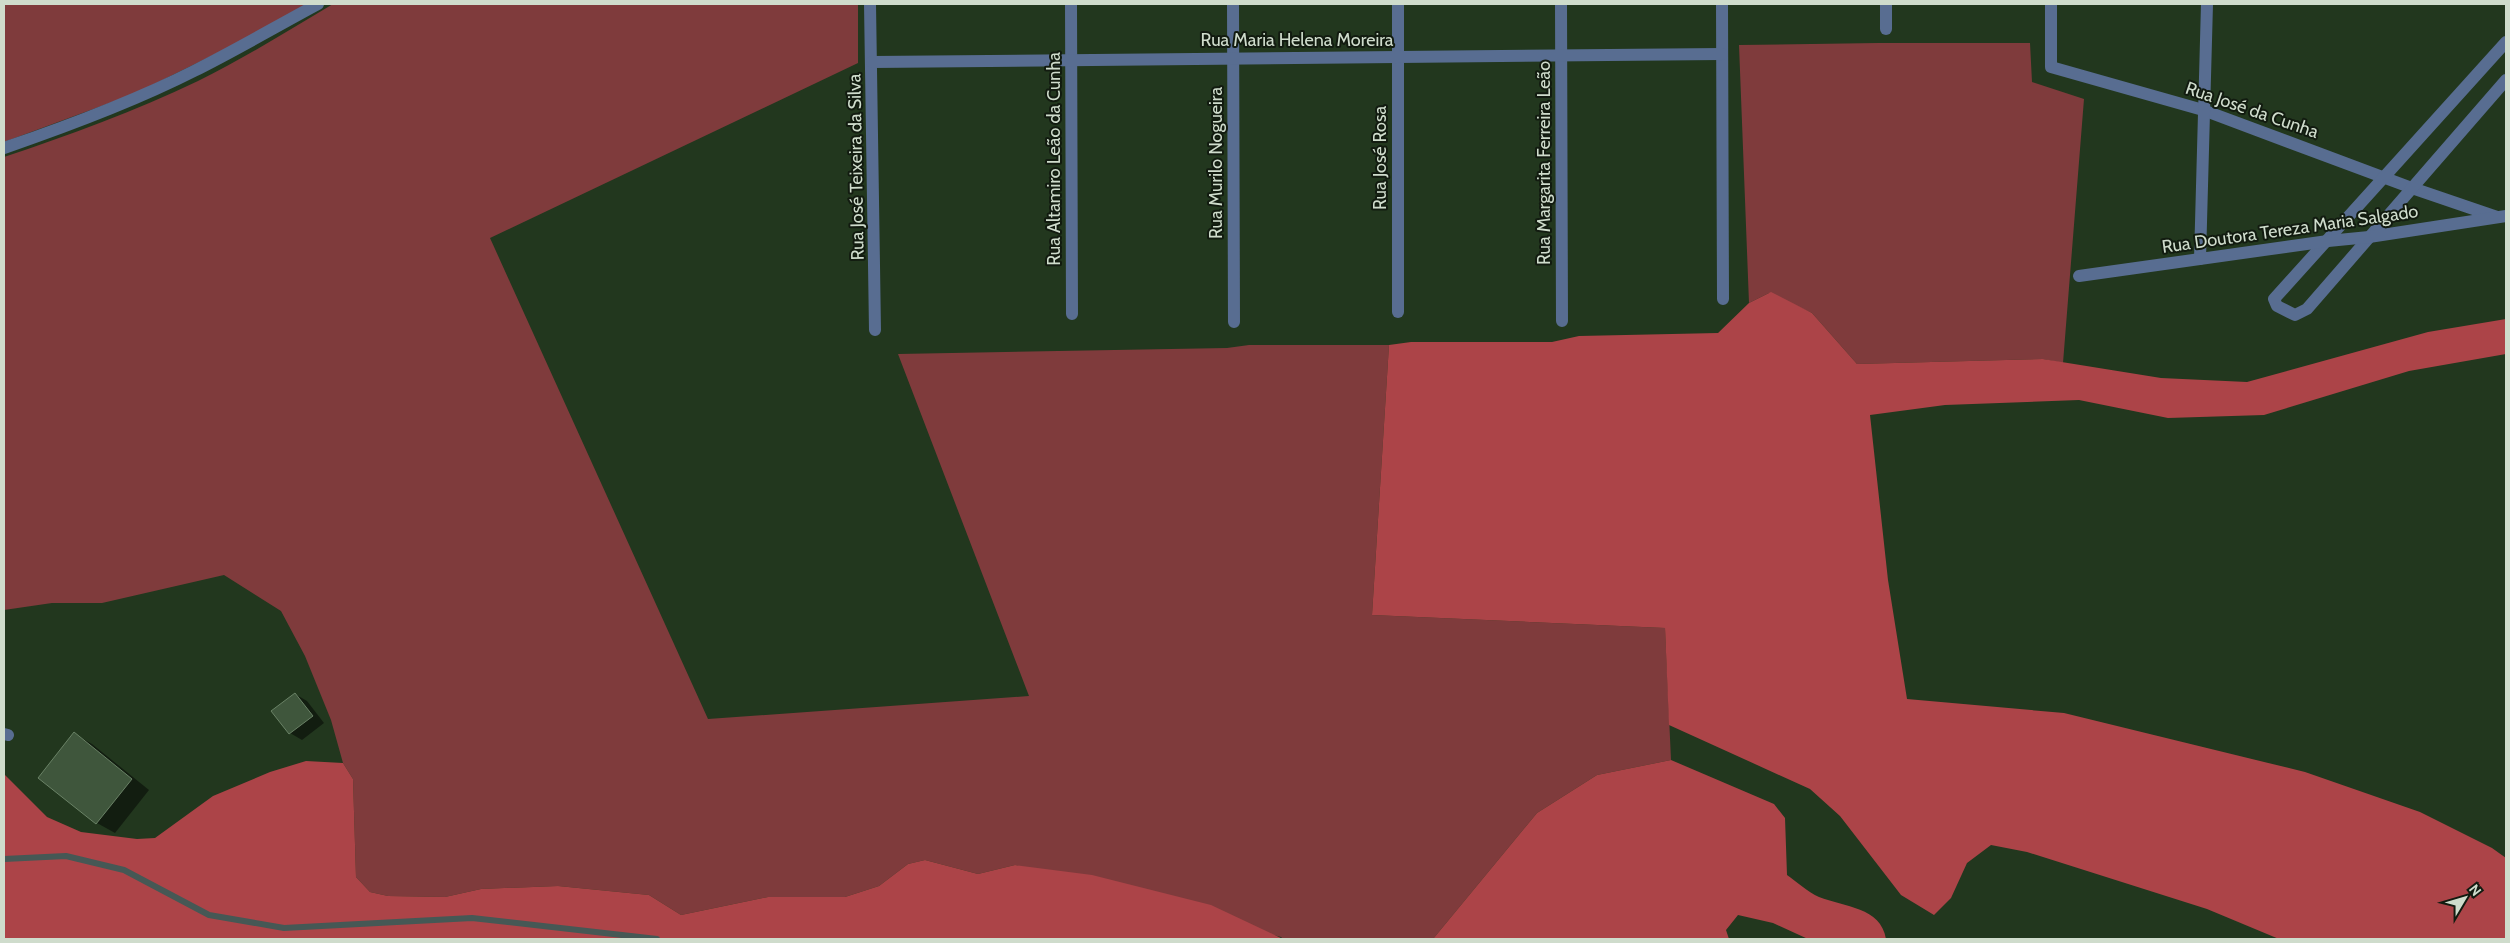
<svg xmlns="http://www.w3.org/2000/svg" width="2510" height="943" viewBox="0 0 2510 943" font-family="Cabin,sans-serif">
<rect width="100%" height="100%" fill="#22371e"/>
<g fill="#7f3b3c">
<polygon points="4,4 307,4 256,34 134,94 4,142"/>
<path d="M333,4h525v59l-368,175 218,481 321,-23 -131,-342 329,-6 22,-3h140l-17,270 293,13 6,132 -74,15 -60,38 -104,126h-150l-2,-2 -266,-72 -37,9 -53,-14 -17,4 -29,22 -34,11h-77l-87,18 -32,-20 -91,-9 -77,3 -36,8 -57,-1 -18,-4 -14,-15 -3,-98 -10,-16 -12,-43 -26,-64 -24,-45 -57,-36 -122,28h-50l-48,7v-453c66,-22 131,-46 194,-76 47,-23 91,-51 135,-77z"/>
<polygon points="1878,43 2030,43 2032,82 2084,99 2063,363 2043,359 1857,364 1812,313 1769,293 1749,303 1739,45"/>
</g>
<g fill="#ac4448">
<polygon points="1771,292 1812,313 1857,364 2043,359 2161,378 2247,382 2428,332 2506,319 2506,354 2409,371 2264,415 2168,418 2079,400 1945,405 1870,415 1888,580 1907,699 2064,713 2305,772 2420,812 2492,848 2506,858 2506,939 2279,939 2207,909 2027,852 1991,845 1967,863 1951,898 1934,915 1901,895 1840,816 1810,789 1669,725 1665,628 1372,615 1389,345 1411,342 1552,342 1579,336 1718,333 1749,303"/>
<path d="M1671,760l103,44 11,14 2,57c10,7 21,17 32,22 25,10 62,10 67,42h-78l-35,-16 -35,-8 -12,15 3,9h-296l104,-126 60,-38z"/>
<polygon points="306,761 343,763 353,779 356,877 370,892 388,896 445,897 481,889 558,886 649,895 681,915 768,897 845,897 879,886 908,864 925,860 978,874 1015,865 1092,875 1211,905 1283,939 4,939 4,774 47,817 81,832 137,839 155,838 213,796 270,772"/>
</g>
<g fill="#0007">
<polygon points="295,694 307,701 324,723 302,740 290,733 273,711"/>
<polygon points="74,734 92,744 149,790 115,833 97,823 40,777"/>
</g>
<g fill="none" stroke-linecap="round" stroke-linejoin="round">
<polyline stroke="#465855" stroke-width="6" points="4,859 66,856 124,870 209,915 284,928 472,918 657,939"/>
</g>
<g fill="#3f563c" stroke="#6a8266">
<polygon points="295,693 313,716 289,734 271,711"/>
<polygon points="74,732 132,779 96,824 38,778"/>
</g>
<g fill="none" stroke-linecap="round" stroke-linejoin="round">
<g stroke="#586d91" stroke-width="12">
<polyline points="870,4 875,330"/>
<polyline points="1071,4 1072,314"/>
<polyline points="1233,4 1234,322"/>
<polyline points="1398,4 1398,312"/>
<polyline points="1561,4 1562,321"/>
<polyline points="1722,4 1723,299"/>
<polyline points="1886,4 1886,29"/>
<polyline points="2051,4 2051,67 2203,110 2412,188 2497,217"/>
<polyline points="2506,42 2274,299 2277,306 2295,315 2307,309 2506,80"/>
<polyline points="872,62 1722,54"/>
<path d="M4,148c64,-22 129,-46 190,-77 42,-21 83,-45 124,-67"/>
<polyline points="2200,259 2207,4"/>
<polyline points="2079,276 2328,241 2369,237 2506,216"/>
<polyline points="4,734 8,735"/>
</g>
</g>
<g text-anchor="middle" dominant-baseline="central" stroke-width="4" stroke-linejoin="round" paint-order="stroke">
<g font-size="18" fill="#cfdccc" stroke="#121b10">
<text x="1297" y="40">Rua Maria Helena Moreira</text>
<text transform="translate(2252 110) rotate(19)">Rua José da Cunha</text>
<text transform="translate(1380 158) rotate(-90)">Rua José Rosa</text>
<text transform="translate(1054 159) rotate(-90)">Rua Altamiro Leão da Cunha</text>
<text transform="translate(1216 163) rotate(-90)">Rua Murilo Nogueira</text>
<text transform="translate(1544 163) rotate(-90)">Rua Margarita Ferreira Leão</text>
<text transform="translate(856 167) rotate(-91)">Rua José Teixeira da Silva</text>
<text transform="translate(2290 229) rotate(-8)">Rua Doutora Tereza Maria Salgado</text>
</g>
</g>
<rect width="2510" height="943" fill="none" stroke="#cfdccc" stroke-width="10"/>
<g transform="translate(2465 898) rotate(52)" stroke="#121b10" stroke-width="4" paint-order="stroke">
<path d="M0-4L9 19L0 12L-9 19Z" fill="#cfdccc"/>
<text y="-8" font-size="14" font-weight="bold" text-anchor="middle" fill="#cfdccc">N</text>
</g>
</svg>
